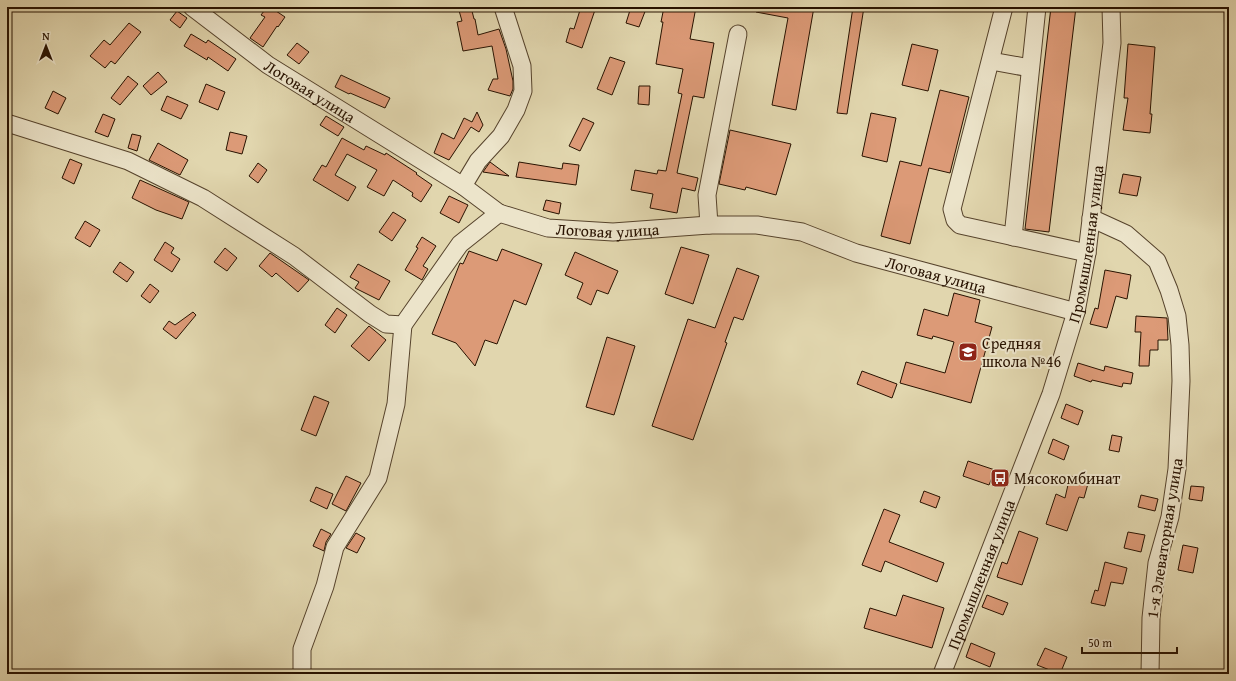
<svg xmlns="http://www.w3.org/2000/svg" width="1236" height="681" viewBox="0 0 1236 681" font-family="'Gentium Book Plus',serif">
<rect width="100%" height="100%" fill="#e1d6ae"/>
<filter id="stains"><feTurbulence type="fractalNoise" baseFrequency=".005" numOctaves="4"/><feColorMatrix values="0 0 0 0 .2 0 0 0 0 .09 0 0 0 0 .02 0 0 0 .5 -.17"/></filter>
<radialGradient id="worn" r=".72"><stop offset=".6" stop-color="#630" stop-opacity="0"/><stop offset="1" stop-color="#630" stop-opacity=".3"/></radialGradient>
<polygon fill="#94b9ac" stroke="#697667" points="1224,7 1229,7 1229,72 1225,42"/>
<g fill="#dc9a77" stroke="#281200">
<polygon points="267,7 270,7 285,17 278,27 277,26 263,47 250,38 265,17 261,15"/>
<polygon points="458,7 471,7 474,19 475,19 478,35 499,29 506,49 513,81 513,89 510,96 488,90 493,79 498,79 492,46 463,51 457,22 462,21"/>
<polygon points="581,7 596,7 582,48 566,42 570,28 574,29"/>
<polygon points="631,7 640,7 646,9 639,27 626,23"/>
<polygon points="664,7 696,7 690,39 714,43 704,98 693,96 677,173 698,178 695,191 682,188 677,213 650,208 653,194 631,190 635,170 657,174 658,170 666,171 682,94 678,93 683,69 656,64 663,22 661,22"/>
<polygon points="756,7 814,7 796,110 772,105 788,18 756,12"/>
<polygon points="853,7 864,7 847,114 837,113"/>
<polygon points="1051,7 1076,7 1049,232 1025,229"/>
<polygon points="177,11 187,18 180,28 170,20"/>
<polygon points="129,23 141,32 115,64 111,61 105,68 90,56 104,40 110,45"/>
<polygon points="191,34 206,43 208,40 236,59 228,71 208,57 207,60 184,46"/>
<polygon points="297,43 309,52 299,64 287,55"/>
<polygon points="912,44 938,50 928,91 902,85"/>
<polygon points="1128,44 1155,47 1150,114 1152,114 1150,133 1123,130 1128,98 1124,98"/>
<polygon points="610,57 625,62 612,95 597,89"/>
<polygon points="158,72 167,82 151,95 143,86"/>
<polygon points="341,75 390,98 385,108 350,93 349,94 335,87"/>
<polygon points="128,76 138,84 120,105 111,98"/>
<polygon points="206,84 225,92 218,110 199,102"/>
<polygon points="639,86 650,86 649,105 638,104"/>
<polygon points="940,90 969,97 950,173 929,168 910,244 881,236 900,161 921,166"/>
<polygon points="53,91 66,98 58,114 45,108"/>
<polygon points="167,96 188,105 181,119 161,110"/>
<polygon points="477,112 483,125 479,132 471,127 449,160 434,153 442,133 454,139 464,118 472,122"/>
<polygon points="871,113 896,118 887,162 862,156"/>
<polygon points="103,114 115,119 108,137 95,132"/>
<polygon points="326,116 344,127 338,136 320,125"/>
<polygon points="583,118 594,123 580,151 569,146"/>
<polygon points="730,130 791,144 776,195 746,187 745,190 719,184"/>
<polygon points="230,132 247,136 242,154 226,150"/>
<polygon points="132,134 141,136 137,151 128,148"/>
<polygon points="342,138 364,150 366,146 385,155 386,153 417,173 416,174 432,185 421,202 412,196 413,193 393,180 384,196 367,187 377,170 347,154 335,175 356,187 348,201 313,180 322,165 326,167"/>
<polygon points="158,143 188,160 180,175 149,160"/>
<polygon points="70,159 82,164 74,184 62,178"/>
<polygon points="490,162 509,176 483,172"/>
<polygon points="519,162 562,169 563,163 579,165 576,185 516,177"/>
<polygon points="258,163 267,170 258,183 249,176"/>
<polygon points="1123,174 1141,177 1137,196 1119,193"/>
<polygon points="140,180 189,202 182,219 156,210 132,198"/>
<polygon points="449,196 468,205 459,223 440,213"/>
<polygon points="546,200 561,203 559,214 543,210"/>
<polygon points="393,212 406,220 392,241 379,232"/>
<polygon points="85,221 100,230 90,247 75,238"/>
<polygon points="422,237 436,246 423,266 428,269 422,280 405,270 418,248 416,247"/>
<polygon points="165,242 174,248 171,253 180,259 172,272 154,260"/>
<polygon points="681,247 709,255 693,304 665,294"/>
<polygon points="225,248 237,258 227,271 214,262"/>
<polygon points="502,249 542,264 526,305 514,300 497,344 485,340 475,366 456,343 432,334 460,263 463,264 469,251 497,261"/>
<polygon points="575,252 618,271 608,294 597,290 591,305 577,298 583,283 565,275"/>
<polygon points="270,253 309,280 298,292 276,273 272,277 259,266"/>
<polygon points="120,262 134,272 127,282 113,272"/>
<polygon points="358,264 390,281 379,300 355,288 359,282 350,277"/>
<polygon points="737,268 759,276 743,320 734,317 725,342 727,343 693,440 652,426 688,319 715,328"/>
<polygon points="1105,270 1131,275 1127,299 1116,296 1107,328 1090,324 1095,308 1098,309"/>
<polygon points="150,284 159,291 150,303 141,296"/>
<polygon points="954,293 980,300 975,322 992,327 971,403 900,383 906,362 945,373 954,342 933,336 932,339 917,335 924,309 948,316"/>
<polygon points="337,308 347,315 335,333 325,325"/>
<polygon points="193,312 196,315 176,339 163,329 169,321 175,325"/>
<polygon points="1136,316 1167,318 1168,340 1158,340 1158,350 1150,350 1149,366 1139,366 1141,332 1135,332"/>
<polygon points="369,326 386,340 369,361 351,346"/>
<polygon points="607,337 635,346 614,415 586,407"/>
<polygon points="1078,363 1104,371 1105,366 1133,373 1131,384 1123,383 1122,387 1092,380 1091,382 1074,376"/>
<polygon points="862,371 897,384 892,398 857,384"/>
<polygon points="314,396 329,402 316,436 301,430"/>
<polygon points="1066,404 1083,411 1078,425 1061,418"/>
<polygon points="1112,435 1122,437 1119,452 1109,450"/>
<polygon points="1053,439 1069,446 1064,460 1048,453"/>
<polygon points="968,461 995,470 989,485 963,476"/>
<polygon points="346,476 361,483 346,511 332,504"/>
<polygon points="1070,476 1089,480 1084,498 1079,497 1067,531 1046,524 1056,494 1065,498"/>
<polygon points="1191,486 1204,487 1202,501 1189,499"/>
<polygon points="316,487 333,494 327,509 310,501"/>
<polygon points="924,491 940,497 936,508 920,502"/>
<polygon points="1141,495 1158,499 1155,511 1138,507"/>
<polygon points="884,509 900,515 889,542 944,563 937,582 885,561 881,572 862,565"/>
<polygon points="321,529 331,534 326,542 324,551 313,546"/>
<polygon points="1019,531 1038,538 1022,585 997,577 1002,562 1007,564"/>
<polygon points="1128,532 1145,535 1141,552 1124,548"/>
<polygon points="356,533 365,538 357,553 346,548"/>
<polygon points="1183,545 1198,548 1193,573 1178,570"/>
<polygon points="1105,562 1127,568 1123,584 1111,582 1105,606 1091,603 1095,590 1098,591"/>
<polygon points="903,595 944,608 932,648 864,628 870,608 896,616"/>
<polygon points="987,595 1008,603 1003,615 982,607"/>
<polygon points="971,643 995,653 990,667 966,657"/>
<polygon points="1045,648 1067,657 1060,674 1037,665"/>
</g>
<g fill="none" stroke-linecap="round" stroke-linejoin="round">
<g stroke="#56432c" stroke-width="19">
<g id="minor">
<path id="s1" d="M192,7l76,58 195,121 36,27 49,15 65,4 96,-7h48l45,7 54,21 220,59"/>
<polyline points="1004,7 952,209 955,220 960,225 1087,253"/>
<polyline points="991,61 1030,68"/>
<polyline points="7,123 128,161 203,198 294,256 370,314 386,324 403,325 460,244 499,213"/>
<polyline points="463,186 478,161 501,136 516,110 523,91 522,66 503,7"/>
<polyline points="1091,218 1126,234 1157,261 1169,290 1177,316 1180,345 1181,381 1177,469 1170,517 1157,563 1151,618 1150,674"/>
<polyline points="709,225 707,195 738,34"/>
<polyline points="1013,237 1037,7"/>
<polyline points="302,674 302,649 325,586 335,547 378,478 396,404 403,325"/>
<path id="s2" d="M942,674l109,-280 25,-82 11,-59 25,-210 -1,-36"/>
</g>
</g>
<use href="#minor" stroke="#ece4ca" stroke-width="17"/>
</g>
<defs>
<g id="school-square" transform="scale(1)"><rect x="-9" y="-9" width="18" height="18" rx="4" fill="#8f2418" stroke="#ece4ca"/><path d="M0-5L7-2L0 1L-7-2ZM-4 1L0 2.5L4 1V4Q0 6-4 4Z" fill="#fff"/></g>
<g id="bus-square" transform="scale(1)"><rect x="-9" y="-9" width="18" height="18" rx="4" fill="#8f2418" stroke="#ece4ca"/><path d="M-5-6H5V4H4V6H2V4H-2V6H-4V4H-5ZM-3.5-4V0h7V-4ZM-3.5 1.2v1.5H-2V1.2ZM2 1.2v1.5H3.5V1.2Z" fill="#fff"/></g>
</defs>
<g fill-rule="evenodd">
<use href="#school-square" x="968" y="352"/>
<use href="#bus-square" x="1000" y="478"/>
</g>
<g text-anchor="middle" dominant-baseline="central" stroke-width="4" stroke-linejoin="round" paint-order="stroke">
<g font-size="16" fill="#281200" stroke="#ece4ca">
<text stroke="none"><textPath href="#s1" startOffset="145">Логовая улица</textPath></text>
<text stroke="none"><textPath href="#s1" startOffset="481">Логовая улица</textPath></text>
<text stroke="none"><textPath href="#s2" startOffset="455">Промышленная улица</textPath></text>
<text stroke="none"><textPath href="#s1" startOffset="817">Логовая улица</textPath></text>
<text transform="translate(1164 538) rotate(-81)">1-я Элеваторная улица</text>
<text stroke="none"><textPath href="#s2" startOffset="107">Промышленная улица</textPath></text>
</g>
<g font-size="16" fill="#281200" stroke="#ece4ca" text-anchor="start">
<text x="982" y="343">Средняя<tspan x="982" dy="18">школа №46</tspan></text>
<text x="1014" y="478">Мясокомбинат</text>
</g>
</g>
<rect width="1236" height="681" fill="none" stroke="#e1d6ae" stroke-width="24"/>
<rect x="8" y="8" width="1220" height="665" fill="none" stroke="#281200" stroke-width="2"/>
<rect x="12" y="12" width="1212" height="657" fill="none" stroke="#281200"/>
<g transform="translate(46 46)" stroke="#ece4ca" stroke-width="3" paint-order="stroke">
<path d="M0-3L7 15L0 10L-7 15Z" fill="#281200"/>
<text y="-6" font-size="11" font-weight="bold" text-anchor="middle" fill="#281200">N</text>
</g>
<path d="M1082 647v6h95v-6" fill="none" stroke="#281200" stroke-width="2"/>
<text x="1088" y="647" font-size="12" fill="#281200" stroke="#ece4ca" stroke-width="3" paint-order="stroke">50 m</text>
<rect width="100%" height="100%" filter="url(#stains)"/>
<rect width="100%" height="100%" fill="url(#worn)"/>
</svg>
